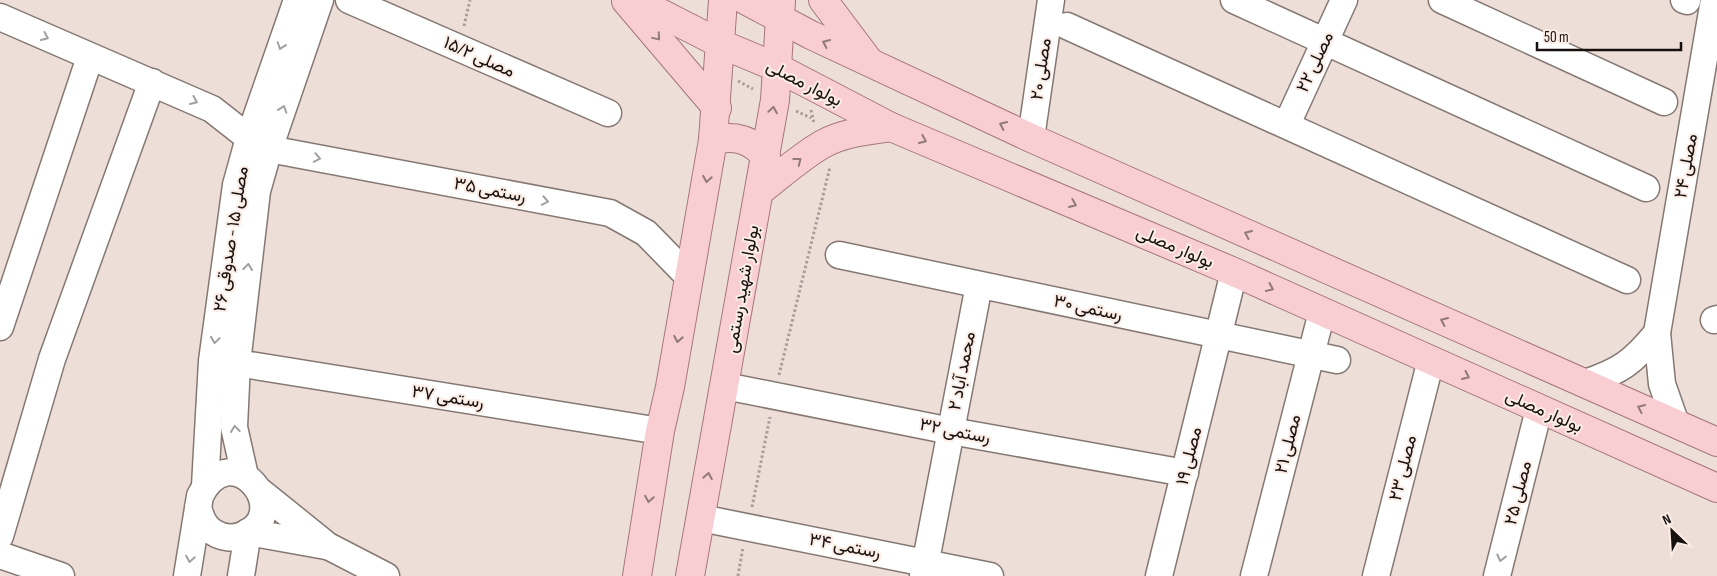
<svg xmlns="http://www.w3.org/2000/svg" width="1717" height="576" viewBox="0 0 1717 576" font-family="'Sofia Sans Condensed',Vazirmatn,sans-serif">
<rect width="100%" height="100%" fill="#eddfd8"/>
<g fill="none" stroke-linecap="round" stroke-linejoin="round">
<g stroke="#857872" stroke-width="29">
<g id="minor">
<polyline points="349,0 608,113"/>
<polyline points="1234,0 1646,188"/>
<polyline points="1442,0 1664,102"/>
<polyline points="1684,0 1687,1"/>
<polyline points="0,17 212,109 249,138"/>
<polyline points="1067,26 1627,280"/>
<polyline points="1287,124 1344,0"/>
<polyline points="1031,138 1051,0"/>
<polyline points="269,149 610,213 646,233 689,277"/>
<polyline points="839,255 1337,360"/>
<polyline points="1714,320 1717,319"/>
<polyline points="0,327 90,57"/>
<polyline points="237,363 660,431"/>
<path d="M1585,383c36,-12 48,-21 72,-50"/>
<polyline points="725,386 951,431 1185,473"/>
<polyline points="1676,424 1662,384 1657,333 1714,0"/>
<polyline points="245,476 234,427 237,363 257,191 269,149 320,0"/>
<polyline points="205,486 212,361 236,185 249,138 297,0"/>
<polyline points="261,492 328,546 386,576"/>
<polyline points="701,518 990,576"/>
<polyline points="248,532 326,546"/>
<polyline points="0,536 52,359 152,82"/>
<polyline points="0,555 61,576"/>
<path d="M187,576l13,-80c32,-63 96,17 43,39 -10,4 -21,3 -30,-3 -9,-6 -12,-14 -15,-25"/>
<polyline points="241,576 248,532"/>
<polyline points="923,576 979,285"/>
<polyline points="1159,576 1234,272"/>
<polyline points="1254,576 1322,312"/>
<polyline points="1376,576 1431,360"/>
<polyline points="1497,576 1539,409"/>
</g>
</g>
<g stroke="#a6767b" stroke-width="30">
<g id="major">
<polyline points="635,0 721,44 776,67 891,127 1234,272 1717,488"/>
<polyline points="745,0 811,35 1031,138 1717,442"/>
<polyline points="823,0 868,60"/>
<polyline points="626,1 717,108"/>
<path d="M713,140c22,-5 38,-1 53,17"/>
<path d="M760,191c21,-16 40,-34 63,-47 20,-11 46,-14 68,-17"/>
<polyline points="637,576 660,431 670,387 713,140 723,0"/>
<polyline points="690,576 775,100 781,1"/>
</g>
</g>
<g stroke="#a99d98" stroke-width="3" stroke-dasharray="2.5 2.5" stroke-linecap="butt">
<polyline points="464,26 470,0"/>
<polyline points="738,81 753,89"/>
<polyline points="811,110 814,123"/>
<polyline points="796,111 811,118"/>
<polyline points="779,375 830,167"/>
<polyline points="752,507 770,417"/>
<polyline points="738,576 743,547"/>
</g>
<use href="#minor" stroke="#fff" stroke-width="26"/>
<use href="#major" stroke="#f8ced3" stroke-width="28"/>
</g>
<defs><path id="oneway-chevron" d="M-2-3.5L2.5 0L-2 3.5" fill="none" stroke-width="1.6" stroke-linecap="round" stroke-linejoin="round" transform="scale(1.25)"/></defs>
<g stroke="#a2a09f">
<use href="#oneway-chevron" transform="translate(45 37) rotate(24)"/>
<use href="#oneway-chevron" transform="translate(281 46) rotate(109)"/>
<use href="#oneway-chevron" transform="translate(194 101) rotate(24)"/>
<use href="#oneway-chevron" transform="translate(283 109) rotate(-71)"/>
<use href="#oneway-chevron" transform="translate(317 158) rotate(11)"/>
<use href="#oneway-chevron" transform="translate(545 201) rotate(11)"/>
<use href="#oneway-chevron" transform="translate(248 267) rotate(-83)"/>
<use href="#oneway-chevron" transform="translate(215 340) rotate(98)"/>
<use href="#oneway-chevron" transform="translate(235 429) rotate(-97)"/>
<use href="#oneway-chevron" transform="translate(1501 558) rotate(104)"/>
<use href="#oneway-chevron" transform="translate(190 559) rotate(99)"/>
</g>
<g stroke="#92797b">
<use href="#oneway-chevron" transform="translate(657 37) rotate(50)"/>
<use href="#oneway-chevron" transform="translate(826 43) rotate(-155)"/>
<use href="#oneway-chevron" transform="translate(773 110) rotate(-81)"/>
<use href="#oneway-chevron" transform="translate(1003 125) rotate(-155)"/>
<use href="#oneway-chevron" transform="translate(923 140) rotate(23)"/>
<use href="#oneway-chevron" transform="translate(798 161) rotate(-38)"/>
<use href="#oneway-chevron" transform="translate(707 179) rotate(100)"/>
<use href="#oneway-chevron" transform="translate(1073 204) rotate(23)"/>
<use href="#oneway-chevron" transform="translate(1248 234) rotate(-156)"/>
<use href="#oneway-chevron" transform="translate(1270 288) rotate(25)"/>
<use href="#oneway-chevron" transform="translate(1444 321) rotate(-156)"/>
<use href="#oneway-chevron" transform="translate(678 339) rotate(100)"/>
<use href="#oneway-chevron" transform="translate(1466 376) rotate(24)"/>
<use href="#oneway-chevron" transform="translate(1641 408) rotate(-156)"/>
<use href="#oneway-chevron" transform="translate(708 476) rotate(-80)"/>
<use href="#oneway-chevron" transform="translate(649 499) rotate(99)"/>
</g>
<g text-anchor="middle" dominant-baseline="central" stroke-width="4" stroke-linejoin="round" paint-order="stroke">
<g font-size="18" fill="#16110f" stroke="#fbece5">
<text transform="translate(479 57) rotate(24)">مصلی ۱۵/۲</text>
<text transform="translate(1315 62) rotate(-65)">مصلی ۲۲</text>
<text transform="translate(1041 69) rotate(-82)">مصلی ۲۰</text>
<text transform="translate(804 83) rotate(27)">بولوار مصلی</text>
<text transform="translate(1686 166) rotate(-80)">مصلی ۲۴</text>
<text transform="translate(490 190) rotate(11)">رستمی ۳۵</text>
<text transform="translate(231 239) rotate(-81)">مصلی ۱۵ - صدوقی ۲۶</text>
<text transform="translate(1175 247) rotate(23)">بولوار مصلی</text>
<text transform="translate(742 289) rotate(-80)">بولوار شهید رستمی</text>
<text transform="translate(1088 308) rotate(12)">رستمی ۳۰</text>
<text transform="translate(962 371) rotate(-79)">محمد آباد ۲</text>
<text transform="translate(448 397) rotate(9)">رستمی ۳۷</text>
<text transform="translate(1544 411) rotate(24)">بولوار مصلی</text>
<text transform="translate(955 431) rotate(11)">رستمی ۳۲</text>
<text transform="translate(1288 444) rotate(-76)">مصلی ۲۱</text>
<text transform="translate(1189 456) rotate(-76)">مصلی ۱۹</text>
<text transform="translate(1403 468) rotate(-76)">مصلی ۲۳</text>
<text transform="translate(1518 493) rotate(-76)">مصلی ۲۵</text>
<text transform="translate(845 546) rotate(11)">رستمی ۳۴</text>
</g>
</g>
<g transform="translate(1672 531) rotate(335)" stroke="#fbece5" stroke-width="4" paint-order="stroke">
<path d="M0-4L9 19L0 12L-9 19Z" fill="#16110f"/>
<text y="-8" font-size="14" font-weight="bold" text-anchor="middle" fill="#16110f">N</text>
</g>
<path d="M1537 42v8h144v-8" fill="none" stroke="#16110f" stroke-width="2.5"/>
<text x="1544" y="42" font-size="15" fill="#16110f" stroke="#fbece5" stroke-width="4" paint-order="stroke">50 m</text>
</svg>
